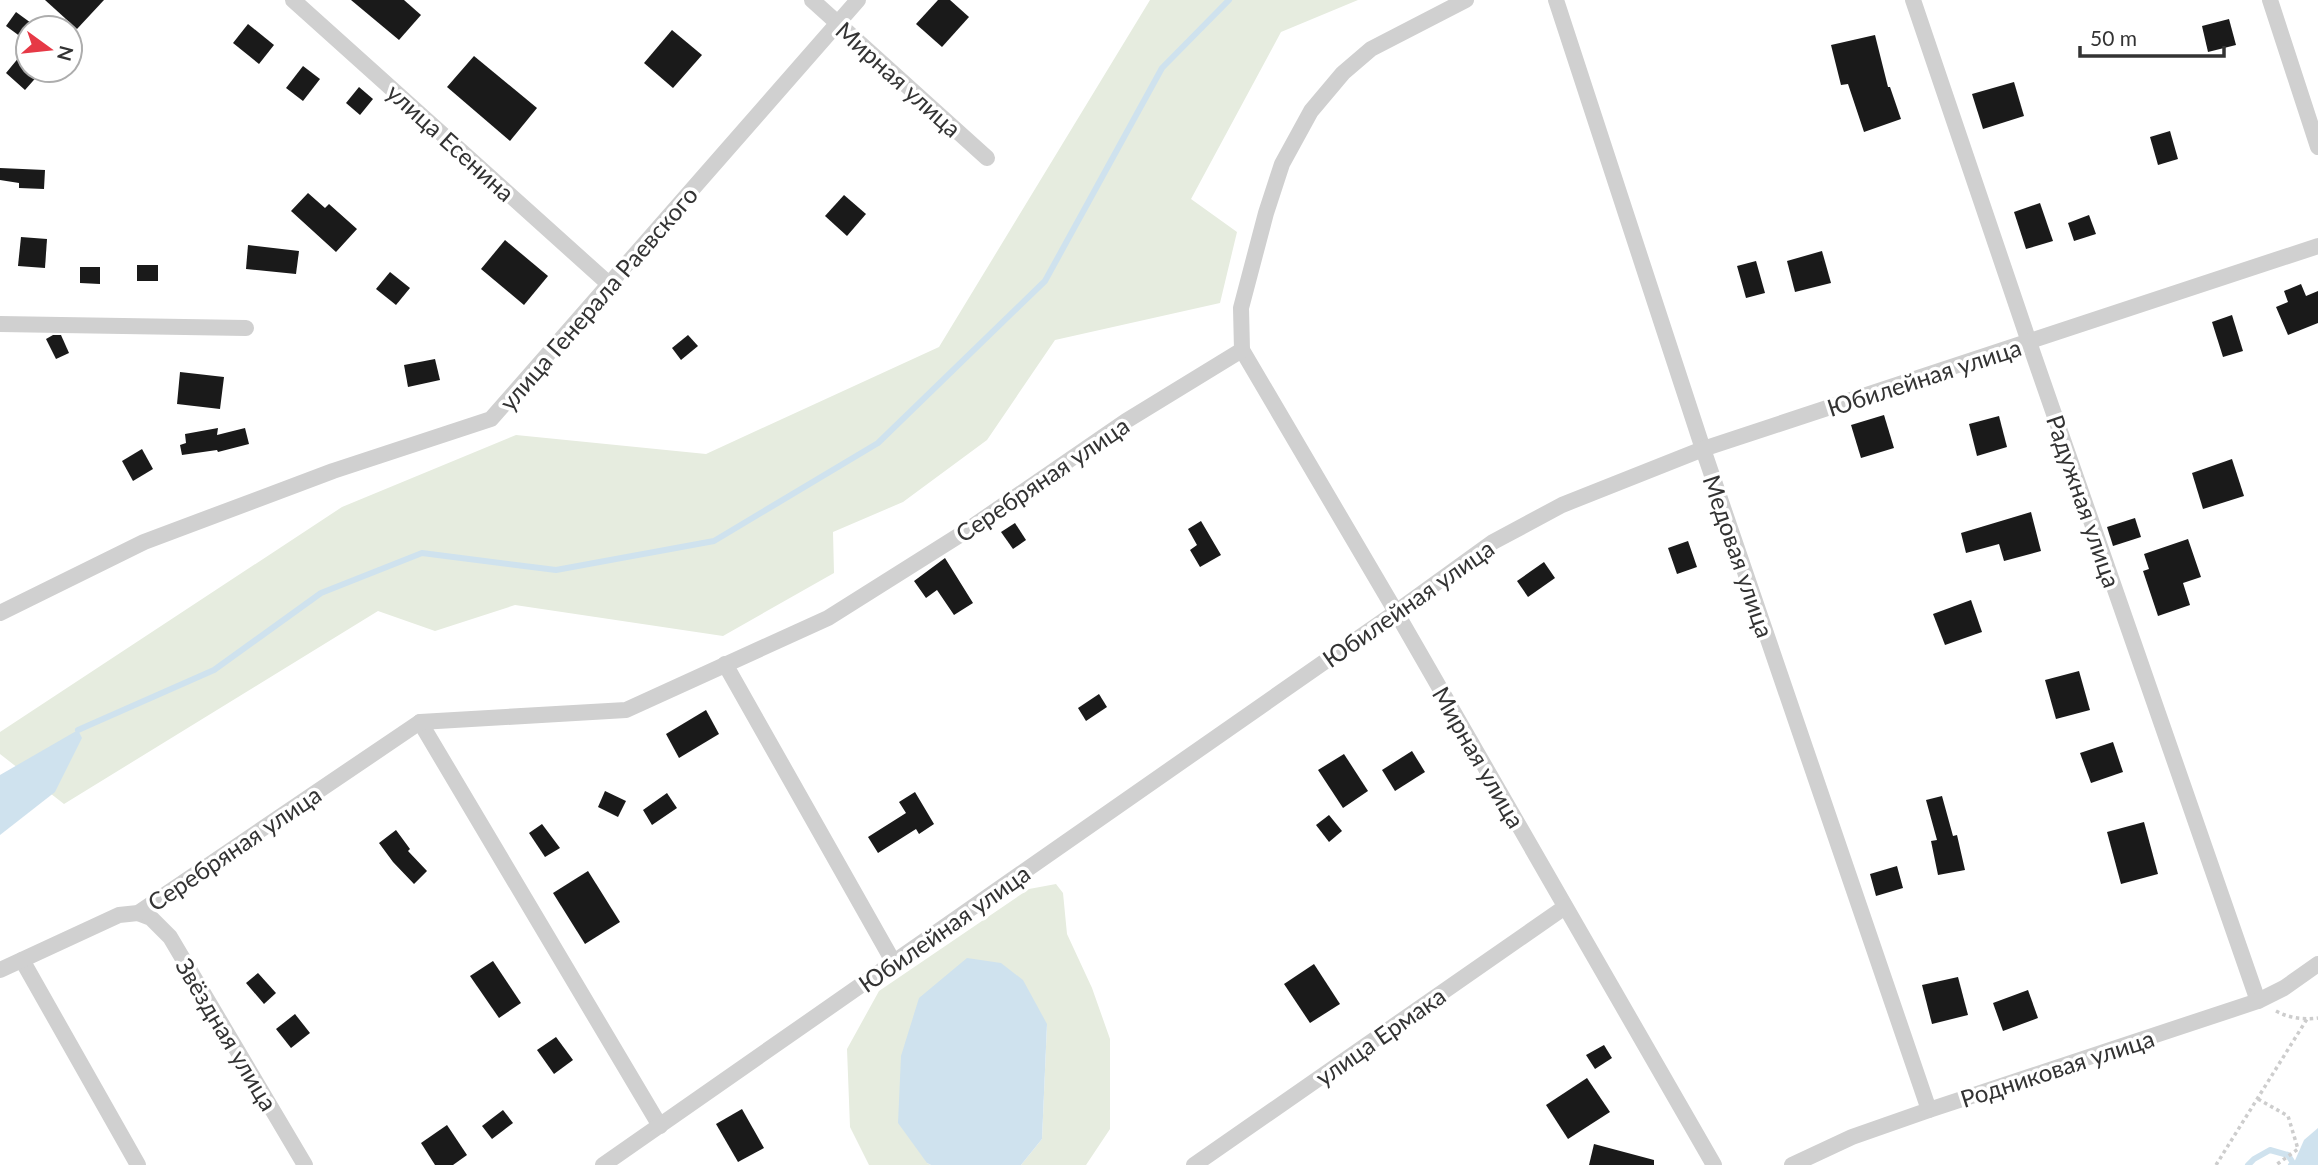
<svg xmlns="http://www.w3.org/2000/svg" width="2318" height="1165" viewBox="0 0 2318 1165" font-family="Lato,sans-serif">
<rect width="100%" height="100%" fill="#fff"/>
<g fill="#e6ecdf">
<polygon points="1150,0 1358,0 1281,32 1191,199 1237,232 1220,303 1055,340 987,440 903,502 833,532 834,573 723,636 515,605 435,631 378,611 64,804 0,754 0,732 342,507 516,435 706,454 939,347"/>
<polygon points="1056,884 1063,893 1067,934 1092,988 1110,1039 1110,1129 1086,1165 1021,1165 1042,1139 1047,1024 927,1163 931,1165 869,1165 850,1127 847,1049 879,991 1029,889"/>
</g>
<g fill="#cfe2ee">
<polygon points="78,730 82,738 55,792 0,835 0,775"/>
<polygon points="967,958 1001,963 1023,980 1047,1024 1042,1139 1021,1165 931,1165 927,1163 898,1123 901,1056 919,998"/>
<polygon points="2318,1128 2318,1165 2293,1165 2304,1140"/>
</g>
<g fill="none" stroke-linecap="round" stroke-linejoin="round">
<g stroke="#cfe2ee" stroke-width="6">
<polyline points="78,730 214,670 321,593 422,553 556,570 714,541 878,443 1045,281 1162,68 1229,0"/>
<polyline points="2248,1165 2254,1159 2270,1150 2288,1155 2293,1163 2291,1165"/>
</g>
</g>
<g fill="#1a1a1a">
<polygon points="45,0 104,0 77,29"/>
<polygon points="351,0 404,0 421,15 399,40"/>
<polygon points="938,0 950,0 969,17 942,47 916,24"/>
<polygon points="16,12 31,23 21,37 6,26"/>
<polygon points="2229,19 2236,45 2208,52 2202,26"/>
<polygon points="248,24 274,45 259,64 233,43"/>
<polygon points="672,30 702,55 673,88 644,63"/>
<polygon points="1875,35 1888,87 1890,87 1901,119 1864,132 1848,84 1841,85 1831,45"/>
<polygon points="20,56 28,63 28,70 36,70 40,73 25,90 6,73"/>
<polygon points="474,56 537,108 510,141 447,87"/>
<polygon points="303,66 320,79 303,101 286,88"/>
<polygon points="2014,82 2024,116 1983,129 1972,94"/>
<polygon points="359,87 373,99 360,115 346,103"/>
<polygon points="2170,131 2178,159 2158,165 2150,137"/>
<polygon points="0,168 45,170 44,189 19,188 19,183 0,180"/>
<polygon points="308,193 325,208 329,204 357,229 336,252 291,211"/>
<polygon points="844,195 866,214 847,236 825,216"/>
<polygon points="2040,203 2053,241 2026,249 2014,212"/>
<polygon points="2089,215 2096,234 2074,241 2068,223"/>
<polygon points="21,237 47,239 45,268 18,266"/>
<polygon points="505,240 548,276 524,305 481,269"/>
<polygon points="248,245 299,251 296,274 246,269"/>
<polygon points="1822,251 1831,283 1795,292 1787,261"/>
<polygon points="1756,261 1765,293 1746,298 1737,266"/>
<rect x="137" y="265" width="21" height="16"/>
<polygon points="80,267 100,267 100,284 80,283"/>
<polygon points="390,272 410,288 396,305 376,289"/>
<polygon points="2301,284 2306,296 2318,291 2318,323 2288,335 2276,307 2288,302 2284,291"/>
<polygon points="2232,315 2243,351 2223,357 2212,322"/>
<polygon points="53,335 61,335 69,353 56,359 46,339"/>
<polygon points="688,335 698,346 681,360 672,348"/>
<polygon points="435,359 440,380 408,387 404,365"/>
<polygon points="180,372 224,377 220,409 177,404"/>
<polygon points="1884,415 1894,448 1861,458 1851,425"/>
<polygon points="1999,416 2007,447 1977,456 1969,424"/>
<polygon points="218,428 217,435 245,428 249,444 218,452 217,450 182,455 180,445 186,443 185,434"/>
<polygon points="142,449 153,469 133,481 122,461"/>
<polygon points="2232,459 2244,496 2203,509 2192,473"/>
<polygon points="2031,512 2041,551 2004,561 1999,544 1966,553 1961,533"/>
<polygon points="2135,518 2141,537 2113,546 2107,527"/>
<polygon points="1201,521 1221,555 1200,567 1190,550 1197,545 1188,529"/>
<polygon points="1015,523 1026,540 1013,549 1001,532"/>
<polygon points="2188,539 2201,577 2183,583 2190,605 2158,616 2143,571 2149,569 2144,554"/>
<polygon points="1688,541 1697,567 1677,574 1668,548"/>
<polygon points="945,558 973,603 954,615 937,590 926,598 914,581"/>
<polygon points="1544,562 1555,578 1528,597 1517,581"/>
<polygon points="1971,600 1982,632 1945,645 1933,614"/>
<polygon points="2079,671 2090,710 2056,719 2045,680"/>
<polygon points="1099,694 1107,707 1086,721 1078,708"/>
<polygon points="706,710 719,734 679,758 666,734"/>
<polygon points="2113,742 2123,772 2091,783 2080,753"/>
<polygon points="1412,751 1425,772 1395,791 1382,770"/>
<polygon points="1344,754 1368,791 1343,808 1318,770"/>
<polygon points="605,791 626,801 618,817 598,807"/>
<polygon points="915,792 934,824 919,834 916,829 878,853 868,837 906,813 899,802"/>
<polygon points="667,793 677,808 652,825 643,810"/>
<polygon points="1942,796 1953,836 1957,835 1965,870 1938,875 1931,841 1937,840 1926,800"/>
<polygon points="1329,815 1342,831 1329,842 1316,825"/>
<polygon points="2144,822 2158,874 2121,884 2107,832"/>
<polygon points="542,824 560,848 545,857 529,833"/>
<polygon points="396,830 410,849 408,851 427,871 414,884 393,862 379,843"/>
<polygon points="1897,866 1903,888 1876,896 1870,874"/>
<polygon points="588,871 620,922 585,944 553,893"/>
<polygon points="493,961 521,1003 499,1018 470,976"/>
<polygon points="1314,964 1340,1004 1310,1023 1284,984"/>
<polygon points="258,973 276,993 264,1004 246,983"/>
<polygon points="1958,977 1968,1015 1932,1024 1922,985"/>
<polygon points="2028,990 2038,1018 2003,1031 1993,1003"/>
<polygon points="295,1014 310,1033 291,1048 276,1029"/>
<polygon points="556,1037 573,1060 554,1074 537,1050"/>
<polygon points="1604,1045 1612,1058 1595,1069 1586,1055"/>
<polygon points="1587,1078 1610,1112 1568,1139 1546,1105"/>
<polygon points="742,1109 764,1148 738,1162 716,1124"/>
<polygon points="503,1110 513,1123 492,1139 482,1126"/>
<polygon points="447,1125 467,1155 453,1165 435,1165 421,1143"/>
<polygon points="1594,1144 1654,1160 1654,1165 1589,1165"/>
</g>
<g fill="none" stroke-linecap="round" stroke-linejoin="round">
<g stroke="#cdcdcd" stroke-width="3.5" stroke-dasharray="3.5 3.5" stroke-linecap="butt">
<path d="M2276,1011c13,7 27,9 42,7"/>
<polyline points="2258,1099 2288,1116 2298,1149 2276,1165"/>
<polyline points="2216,1165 2307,1019"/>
</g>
<g stroke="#d0d0d0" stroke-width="16">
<polyline points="293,0 610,285"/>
<polyline points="812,0 987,158"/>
<polyline points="1556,0 1703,449 1929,1110"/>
<polyline points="1913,0 2029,342 2258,1001"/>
<polyline points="2270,0 2318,147"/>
<polyline points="0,324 246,328"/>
<polyline points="1242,350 1396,612 1714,1165"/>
<polyline points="0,613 144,542 333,471 491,419 858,0"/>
<polyline points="725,664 894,963"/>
<polyline points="420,722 660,1126"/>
<polyline points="138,913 151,918 170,937 305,1165"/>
<polyline points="22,960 138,1165"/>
<polyline points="0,970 119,915 138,913 420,722 626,710 828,618 963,533 1126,421 1242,350 1241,308 1266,213 1282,164 1311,111 1343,73 1371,49 1466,0"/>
<polyline points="603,1165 1396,612 1493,542 1562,505 1703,449 2318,246"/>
<polyline points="1194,1165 1565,907"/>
<polyline points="1792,1165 1852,1137 1929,1110 2258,1001 2284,988 2318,964"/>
</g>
</g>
<g text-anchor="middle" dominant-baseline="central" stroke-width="7" stroke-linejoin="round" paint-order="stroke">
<g font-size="24" fill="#333" stroke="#fff">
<text transform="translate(899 79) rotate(42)">Мирная улица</text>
<text transform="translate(451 142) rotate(42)">улица Есенина</text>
<text transform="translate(598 298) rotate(-49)">улица Генерала Раевского</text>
<text transform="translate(1924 377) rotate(-18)">Юбилейная улица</text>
<text transform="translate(1042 479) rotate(-34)">Серебряная улица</text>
<text transform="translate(2084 501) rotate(71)">Радужная улица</text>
<text transform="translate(1739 556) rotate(71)">Медовая улица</text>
<text transform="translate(1408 603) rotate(-35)">Юбилейная улица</text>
<text transform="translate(1479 757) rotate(60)">Мирная улица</text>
<text transform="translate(234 848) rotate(-34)">Серебряная улица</text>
<text transform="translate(944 928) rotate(-35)">Юбилейная улица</text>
<text transform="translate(227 1034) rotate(59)">Звёздная улица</text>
<text transform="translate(1380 1036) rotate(-35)">улица Ермака</text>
<text transform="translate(2057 1068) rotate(-18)">Родниковая улица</text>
</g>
</g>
<g transform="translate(49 49) rotate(105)"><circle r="33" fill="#ffffff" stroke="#adadad" stroke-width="2"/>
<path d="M0-5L12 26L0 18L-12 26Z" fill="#e63946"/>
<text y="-10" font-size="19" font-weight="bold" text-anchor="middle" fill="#333333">N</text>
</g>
<path d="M2080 46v10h144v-10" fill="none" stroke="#333333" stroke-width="3.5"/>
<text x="2090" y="46" font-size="21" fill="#333333" stroke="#ffffff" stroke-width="5" paint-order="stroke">50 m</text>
</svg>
